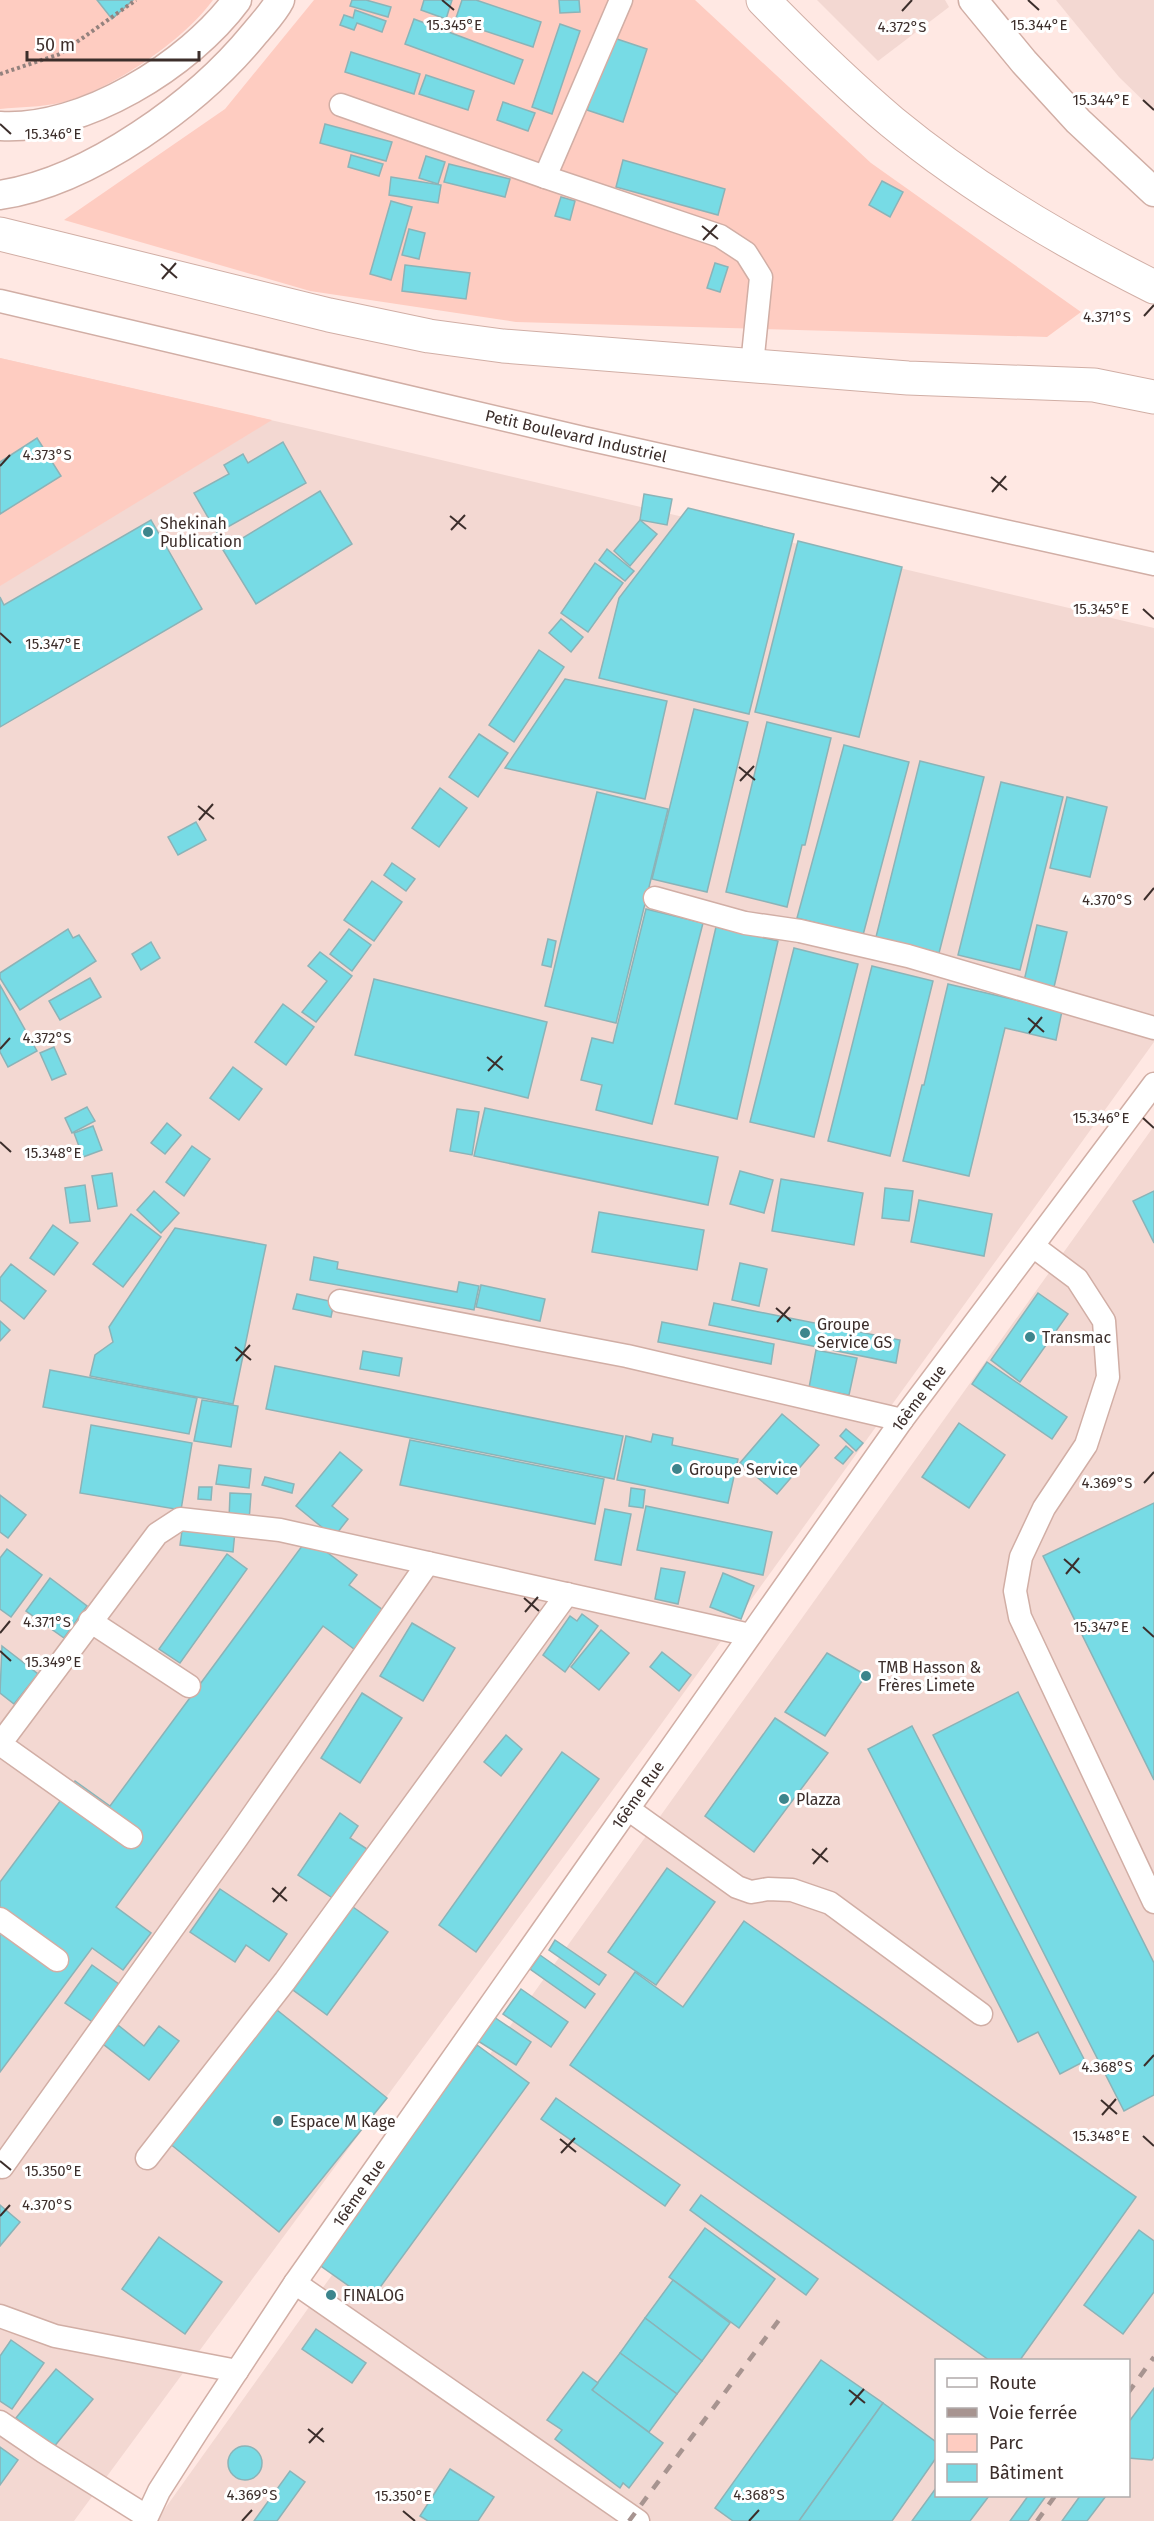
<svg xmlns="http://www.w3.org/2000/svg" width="1154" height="2521" viewBox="0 0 1154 2521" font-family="'Fira Sans',sans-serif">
<rect width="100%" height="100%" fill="#ffe8e3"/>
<g fill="#f3d8d2" fill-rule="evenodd">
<polygon points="817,0 945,0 949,7 878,61"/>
<polygon points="1056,0 1154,0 1154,111 1119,77"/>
<polygon points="0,358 310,429 1154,628 1154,1042 654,1734 74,2521 0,2521"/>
<path d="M1154,1126v1395h-998zM936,2360h192v136h-192z"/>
</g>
<g fill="#feccc1">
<path d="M0,0h213c-30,41 -103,91 -153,103 -19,4 -40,4 -60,6z"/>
<polygon points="314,0 695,0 871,163 1081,312 1047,337 516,322 310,291 64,220 225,109"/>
<polygon points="0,358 272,420 0,586"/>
</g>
<g fill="#77dbe5" stroke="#8bb3b7" stroke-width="1.5">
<polygon points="97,0 133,0 112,19"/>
<polygon points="352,0 366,0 391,7 388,17 350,6"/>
<polygon points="424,0 452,0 446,19 421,10"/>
<polygon points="462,0 476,0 541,22 533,47 455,21"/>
<polygon points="559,0 579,0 580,12 560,13"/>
<polygon points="355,10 386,21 382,32 357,23 354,30 340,25 344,15 353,18"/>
<polygon points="414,19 523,60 514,84 405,44"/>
<polygon points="560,24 580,31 552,114 532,107"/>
<polygon points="611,37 647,49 623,122 587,110"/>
<polygon points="351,52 420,74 414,94 345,72"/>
<polygon points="426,75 474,91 468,110 419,94"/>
<polygon points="503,102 535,113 528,131 497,120"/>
<polygon points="325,124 392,142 386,161 320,143"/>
<polygon points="351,155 383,164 379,176 348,167"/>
<polygon points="426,156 445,162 438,184 419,178"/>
<polygon points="623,160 725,189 718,215 616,187"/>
<polygon points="449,164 510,179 505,197 444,182"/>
<polygon points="391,177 441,185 438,203 389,195"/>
<polygon points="882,181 903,192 890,217 869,205"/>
<polygon points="561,197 575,201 570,220 555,216"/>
<polygon points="391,201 412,207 391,280 370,274"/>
<polygon points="409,229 425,233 419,259 402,255"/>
<polygon points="715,263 728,267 720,292 707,288"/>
<polygon points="405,265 470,273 466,299 402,291"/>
<polygon points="37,438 61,476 0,514 0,462"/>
<polygon points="283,442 306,483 217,533 194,493 229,474 224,465 243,454 248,463"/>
<polygon points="320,491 352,544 256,604 223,550"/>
<polygon points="644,494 672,499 667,525 640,520"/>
<polygon points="688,508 794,534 749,714 599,678 619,598"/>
<polygon points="151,520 202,609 0,727 0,597 4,605"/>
<polygon points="640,520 657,534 630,566 614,551"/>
<polygon points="798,541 902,567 859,737 755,712"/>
<polygon points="607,549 634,571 625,581 599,560"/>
<polygon points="595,563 623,583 588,632 561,613"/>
<polygon points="561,619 583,637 571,652 549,633"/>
<polygon points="539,650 564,667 514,742 489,725"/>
<polygon points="565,679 667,701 645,799 505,768"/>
<polygon points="694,709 748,722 707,892 652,879"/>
<polygon points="767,722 831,738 805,845 802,845 787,907 726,892"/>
<polygon points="479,734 508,753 478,797 449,777"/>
<polygon points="844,745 909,762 863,935 797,918"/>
<polygon points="920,761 984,777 939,953 876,937"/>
<polygon points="1001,782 1063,797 1020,970 958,955"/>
<polygon points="440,788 467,808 439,847 412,828"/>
<polygon points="597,792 668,809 616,1023 545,1006"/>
<polygon points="1067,797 1107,807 1090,877 1050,868"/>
<polygon points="196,822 206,840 178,855 168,837"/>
<polygon points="392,863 415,879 406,891 384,875"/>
<polygon points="372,881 402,902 374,941 344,920"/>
<polygon points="646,909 703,923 652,1124 596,1110 602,1085 581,1080 592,1038 613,1043"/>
<polygon points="1037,925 1067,932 1054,987 1024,981"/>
<polygon points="716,927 778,941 737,1119 675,1104"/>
<polygon points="68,929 73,938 79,935 96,961 20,1010 0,978 0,973"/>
<polygon points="349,929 371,945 352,971 330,954"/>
<polygon points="548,939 556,941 551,967 542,965"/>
<polygon points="151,942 160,958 141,970 132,954"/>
<polygon points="794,948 858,964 814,1137 750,1122"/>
<polygon points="320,952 352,976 316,1022 302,1012 327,981 308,966"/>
<polygon points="872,966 933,981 890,1156 828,1141"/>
<polygon points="90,978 101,997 60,1020 49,1001"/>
<polygon points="374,979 547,1022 528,1098 355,1055"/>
<polygon points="948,984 1062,1011 1056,1040 1005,1028 969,1176 903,1161 922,1085 924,1085"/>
<polygon points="0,985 37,1051 8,1067 0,1052"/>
<polygon points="283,1004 314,1027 286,1065 255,1042"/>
<polygon points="54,1047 66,1074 52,1080 40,1053"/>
<polygon points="233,1067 262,1089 239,1120 210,1098"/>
<polygon points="87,1107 95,1121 72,1133 65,1118"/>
<polygon points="485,1108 718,1157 708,1205 474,1156"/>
<polygon points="457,1109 479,1112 472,1155 450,1151"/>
<polygon points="167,1123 181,1135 165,1154 151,1143"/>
<polygon points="93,1126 102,1150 83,1157 74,1133"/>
<polygon points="192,1146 210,1159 184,1196 166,1182"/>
<polygon points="740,1171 773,1180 764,1213 730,1204"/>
<polygon points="112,1173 117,1206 98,1209 92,1176"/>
<polygon points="781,1179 863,1193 854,1245 772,1231"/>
<polygon points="85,1185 90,1221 70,1223 65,1188"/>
<polygon points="885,1188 913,1191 909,1221 882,1218"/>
<polygon points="154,1191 179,1213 161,1233 137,1210"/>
<polygon points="1154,1191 1154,1243 1133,1201"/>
<polygon points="919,1200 992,1214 984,1256 911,1242"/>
<polygon points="599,1212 704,1230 697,1270 592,1252"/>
<polygon points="131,1214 161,1237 123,1287 93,1264"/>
<polygon points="53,1225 78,1243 54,1275 30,1258"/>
<polygon points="175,1228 266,1245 233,1404 90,1376 95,1355 113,1342 109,1327"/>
<polygon points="314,1257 338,1262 337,1269 457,1292 459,1282 479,1286 474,1310 310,1280"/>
<polygon points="740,1263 767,1269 759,1306 732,1300"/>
<polygon points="11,1264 46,1291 24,1319 0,1300 0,1278"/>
<polygon points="481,1285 545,1299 540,1321 476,1307"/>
<polygon points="1038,1293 1068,1314 1020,1382 991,1360"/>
<polygon points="297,1294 334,1302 331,1317 293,1309"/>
<polygon points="714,1303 900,1340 896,1363 709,1325"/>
<polygon points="0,1321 10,1330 0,1341"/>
<polygon points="662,1322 774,1344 771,1364 658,1342"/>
<polygon points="816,1350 857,1358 849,1395 809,1388"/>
<polygon points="363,1351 402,1358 399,1376 360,1369"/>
<polygon points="987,1362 1067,1417 1052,1439 972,1384"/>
<polygon points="275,1366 623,1436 614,1479 266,1409"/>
<polygon points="50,1370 197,1398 189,1434 43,1407"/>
<polygon points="202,1400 238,1406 231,1447 194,1441"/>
<polygon points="782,1414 819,1445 777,1494 740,1463"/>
<polygon points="959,1423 1005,1455 969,1508 922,1477"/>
<polygon points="91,1425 192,1443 181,1510 80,1493"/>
<polygon points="846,1429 863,1443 856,1451 840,1436"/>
<polygon points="653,1434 673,1438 672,1445 738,1459 728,1503 617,1480 626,1436 651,1442"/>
<polygon points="410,1440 604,1479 595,1524 400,1485"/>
<polygon points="846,1446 853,1452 843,1464 835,1458"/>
<polygon points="340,1452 362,1470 332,1506 348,1519 334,1537 296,1506"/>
<polygon points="219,1465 251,1469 249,1488 216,1484"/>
<polygon points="265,1477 294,1484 292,1493 262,1485"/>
<polygon points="199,1487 212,1487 211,1500 198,1499"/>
<polygon points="631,1488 645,1490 643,1508 629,1506"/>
<polygon points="230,1493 251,1494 249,1521 229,1520"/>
<polygon points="0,1495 26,1515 8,1538 0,1532"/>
<polygon points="1154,1503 1154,1780 1043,1556"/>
<polygon points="646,1506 772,1532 763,1575 637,1550"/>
<polygon points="605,1509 631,1514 621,1565 595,1560"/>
<polygon points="183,1524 235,1531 233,1552 180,1545"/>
<polygon points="308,1538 357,1575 349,1585 387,1613 358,1652 323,1626 116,1907 151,1933 123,1970 92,1948 0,2072 0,1882 75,1781 110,1806"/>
<polygon points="7,1549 42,1575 11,1617 0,1609 0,1558"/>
<polygon points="227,1554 247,1569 180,1663 159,1649"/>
<polygon points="661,1568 685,1572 678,1604 655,1599"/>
<polygon points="723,1573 754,1586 741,1619 710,1607"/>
<polygon points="50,1578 87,1606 64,1638 26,1611"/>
<polygon points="582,1614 598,1626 565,1672 543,1655 570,1616 577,1621"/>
<polygon points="412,1623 455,1648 423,1701 380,1676"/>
<polygon points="601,1630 629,1653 599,1690 571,1667"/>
<polygon points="2,1646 38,1674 14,1704 0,1693"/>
<polygon points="662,1652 691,1675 679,1691 650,1667"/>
<polygon points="827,1653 866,1675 825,1736 785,1712"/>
<polygon points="1018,1692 1154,1963 1154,2095 1124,2111 933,1735"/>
<polygon points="362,1693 402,1718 360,1783 321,1758"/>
<polygon points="775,1718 828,1753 754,1852 705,1816"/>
<polygon points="912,1726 1085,2061 1060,2074 1038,2032 1018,2042 868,1749"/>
<polygon points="506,1735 522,1749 501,1776 484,1762"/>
<polygon points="562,1752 599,1779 476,1952 439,1925"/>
<polygon points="340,1813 358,1826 350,1838 367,1849 334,1899 298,1875"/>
<polygon points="667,1868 715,1902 656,1985 608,1952"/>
<polygon points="220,1889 287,1934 269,1961 246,1945 235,1962 190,1932"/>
<polygon points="353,1907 388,1932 327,2015 293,1990"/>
<polygon points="744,1921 1136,2197 1020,2360 989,2360 570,2065 635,1972 683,2007"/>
<polygon points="555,1940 606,1975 599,1985 549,1950"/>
<polygon points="540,1955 595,1994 585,2008 530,1969"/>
<polygon points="92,1965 123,1987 97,2025 65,2003"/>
<polygon points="521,1989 568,2022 551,2047 503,2014"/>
<polygon points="277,2010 387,2098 279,2232 169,2143"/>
<polygon points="494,2017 531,2042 516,2065 478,2041"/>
<polygon points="118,2025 144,2046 159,2026 179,2041 149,2080 103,2044"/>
<polygon points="477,2045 529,2083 370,2301 318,2264"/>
<polygon points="556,2098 680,2185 665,2206 541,2119"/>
<polygon points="701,2195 818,2279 806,2295 690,2210"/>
<polygon points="0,2205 20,2222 0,2246"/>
<polygon points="705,2228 775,2279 739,2328 669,2277"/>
<polygon points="1139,2230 1154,2241 1154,2292 1123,2334 1084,2305"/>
<polygon points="159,2237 222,2282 185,2334 122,2289"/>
<polygon points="673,2280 730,2323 702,2361 645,2318"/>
<polygon points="645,2318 702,2361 677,2394 620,2353"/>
<polygon points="316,2329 366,2363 352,2383 302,2349"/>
<polygon points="11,2340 44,2363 12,2409 0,2401 0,2356"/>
<polygon points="620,2353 677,2394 649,2432 592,2390"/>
<polygon points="821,2360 883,2403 799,2521 733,2521 715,2508"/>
<polygon points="56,2369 93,2399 53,2448 16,2418"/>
<polygon points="583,2372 598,2383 592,2390 663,2443 629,2488 623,2483 620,2488 555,2439 562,2430 547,2420"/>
<polygon points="1154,2388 1154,2457 1152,2460 1128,2458 1128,2423"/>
<polygon points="883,2403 936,2442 936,2458 892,2521 799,2521"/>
<circle cx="245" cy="2463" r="17"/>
<polygon points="0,2447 18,2460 0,2485"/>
<polygon points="450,2469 494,2497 478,2521 428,2521 420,2516"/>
<polygon points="290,2471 305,2482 277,2521 254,2521"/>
<polygon points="936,2488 936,2496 989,2496 970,2521 912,2521"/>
<polygon points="1028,2496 1046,2496 1028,2521 1010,2521"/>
<polygon points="1080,2496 1106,2496 1087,2521 1062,2521"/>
</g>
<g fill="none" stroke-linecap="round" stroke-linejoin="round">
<g stroke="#d1aea5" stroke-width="25">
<g id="minor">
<polyline points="341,105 545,177 720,236 746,253 761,277 752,365"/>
<polyline points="545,177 621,0"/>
<polyline points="0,301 583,438 1154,564"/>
<polyline points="655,898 745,923 800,931 908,956 1154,1028"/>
<polyline points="1033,1246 1077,1279 1104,1321 1108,1377 1086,1445 1044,1508 1021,1557 1015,1591 1020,1617 1154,1902"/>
<polyline points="340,1301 627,1356 902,1420"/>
<polyline points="90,1621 189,1686"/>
<polyline points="628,1809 737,1887 751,1892 768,1889 792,1890 830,1903 981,2014"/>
<polyline points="131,1837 0,1744 157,1534 180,1519 280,1530 750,1635"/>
<polyline points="0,1919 57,1960"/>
<polyline points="147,2158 285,1981 567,1594"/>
<polyline points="2,2167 237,1838 428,1563"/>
<polyline points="295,2283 638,2521"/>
<polyline points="0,2316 55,2336 237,2371"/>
<polyline points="0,2422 44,2452 146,2516"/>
<polyline points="145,2521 159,2491 198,2430 295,2283 628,1809 902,1420 1154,1084"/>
</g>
</g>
<g stroke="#d1aea5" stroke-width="31">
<g id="major">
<polyline points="973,0 1024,62 1078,121 1154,192"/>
<path d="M0,126c83,5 189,-61 237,-126"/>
<path d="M0,195c91,-14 198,-92 255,-162 9,-11 19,-21 25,-33"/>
</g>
</g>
<g stroke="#d1aea5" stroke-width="35">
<g id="highway">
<path d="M763,0c41,42 84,84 129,122 80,66 170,119 262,165"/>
<polyline points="0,234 329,315 429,336 503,346 908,378 1094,385 1154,397"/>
</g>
</g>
<polyline stroke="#94827e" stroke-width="4" stroke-dasharray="3 3" stroke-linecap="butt" points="0,74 60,54 136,0"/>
<use href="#minor" stroke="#fff" stroke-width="22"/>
<use href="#major" stroke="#fff" stroke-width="28"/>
<use href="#highway" stroke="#fff" stroke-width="33"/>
<g stroke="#a79490" stroke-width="4.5" stroke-dasharray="10 10" stroke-linecap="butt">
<polyline points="1128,2393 1154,2357"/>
<polyline points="629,2521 782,2316"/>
<polyline points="1037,2521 1055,2496"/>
</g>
</g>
<path fill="none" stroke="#3c2e2b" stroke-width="2" d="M442,0l12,10M1028,0l11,10M902,11l10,-11M1143,100l11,10M0,124l11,10M702,226l16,13M703,240l14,-15M161,264l16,14M162,279l14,-16M1144,316l10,-11M0,466l10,-11M991,477l16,13M992,492l14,-16M450,516l16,13M451,530l14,-15M1143,609l11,10M0,633l11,10M739,767l16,13M740,781l14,-15M198,806l16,13M199,820l14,-16M1144,900l10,-12M1028,1018l16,14M1029,1033l13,-16M0,1049l10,-11M487,1057l16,13M488,1071l14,-15M1143,1118l11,10M0,1142l11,10M776,1308l15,13M777,1322l13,-15M235,1347l16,13M236,1361l14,-16M1144,1483l10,-11M1064,1559l16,14M1066,1574l13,-16M524,1598l15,13M525,1612l13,-15M1143,1627l11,10M0,1633l10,-12M0,1651l11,10M812,1849l16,13M813,1864l14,-16M272,1888l15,13M273,1902l13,-15M1144,2066l10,-11M1101,2100l16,14M1102,2115l14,-16M1143,2136l11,10M560,2139l16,13M561,2153l14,-15M0,2161l11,9M0,2216l10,-11M849,2390l16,13M850,2405l14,-16M308,2429l16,13M309,2443l14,-15M403,2511l12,10M242,2521l10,-11M749,2521l10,-11"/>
<g fill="#3d858c" stroke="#fff" stroke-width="2">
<circle cx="148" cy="532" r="6"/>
<circle cx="805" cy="1333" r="6"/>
<circle cx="1030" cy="1337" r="6"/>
<circle cx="677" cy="1469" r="6"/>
<circle cx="866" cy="1676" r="6"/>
<circle cx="784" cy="1799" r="6"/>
<circle cx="278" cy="2121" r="6"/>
<circle cx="331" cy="2295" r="6"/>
</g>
<g text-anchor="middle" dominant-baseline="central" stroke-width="6" stroke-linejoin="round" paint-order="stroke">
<g font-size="16" fill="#3c2e2b" stroke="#fff">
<text transform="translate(576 436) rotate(13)">Petit Boulevard Industriel</text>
<text transform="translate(919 1398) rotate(-53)">16ème Rue</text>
<text transform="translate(638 1795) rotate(-55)">16ème Rue</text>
<text transform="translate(359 2193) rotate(-55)">16ème Rue</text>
</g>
<g font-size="16" fill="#3c2e2b" stroke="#fff" text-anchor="start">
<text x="160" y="523">Shekinah<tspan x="160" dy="18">Publication</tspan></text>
<text x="817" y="1324">Groupe<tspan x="817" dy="18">Service GS</tspan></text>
<text x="1042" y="1337">Transmac</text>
<text x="689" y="1469">Groupe Service</text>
<text x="878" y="1667">TMB Hasson &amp;<tspan x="878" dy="18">Frères Limete</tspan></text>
<text x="796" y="1799">Plazza</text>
<text x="290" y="2121">Espace M Kage</text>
<text x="343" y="2295">FINALOG</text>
</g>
</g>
<g font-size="15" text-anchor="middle" fill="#3c2e2b" stroke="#fff" stroke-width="6" stroke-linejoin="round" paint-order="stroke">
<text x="454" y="30">15.345°E</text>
<text x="1039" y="30">15.344°E</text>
<text x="902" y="32">4.372°S</text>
<text x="1101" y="105">15.344°E</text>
<text x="53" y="139">15.346°E</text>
<text x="1107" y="322">4.371°S</text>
<text x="47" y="460">4.373°S</text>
<text x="1101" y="614">15.345°E</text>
<text x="53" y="649">15.347°E</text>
<text x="1107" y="905">4.370°S</text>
<text x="47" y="1043">4.372°S</text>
<text x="1101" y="1123">15.346°E</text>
<text x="53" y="1158">15.348°E</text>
<text x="1107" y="1488">4.369°S</text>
<text x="47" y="1627">4.371°S</text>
<text x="1101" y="1632">15.347°E</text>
<text x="53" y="1667">15.349°E</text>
<text x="1107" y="2072">4.368°S</text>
<text x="1101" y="2141">15.348°E</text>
<text x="53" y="2176">15.350°E</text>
<text x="47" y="2210">4.370°S</text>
<text x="252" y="2500">4.369°S</text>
<text x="759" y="2500">4.368°S</text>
<text x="403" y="2501">15.350°E</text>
</g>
<rect x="935" y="2359" width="195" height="138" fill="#ffffff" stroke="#b1abaa" stroke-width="1.5"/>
<rect x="947" y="2378" width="30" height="9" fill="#ffffff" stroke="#b1abaa" stroke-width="1.5"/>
<text x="989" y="2389" font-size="18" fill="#3c2e2b">Route</text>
<rect x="947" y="2408" width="30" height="9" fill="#a79490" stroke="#b1abaa" stroke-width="1.5"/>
<text x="989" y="2419" font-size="18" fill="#3c2e2b">Voie ferrée</text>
<rect x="947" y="2434" width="30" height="18" fill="#feccc1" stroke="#b1abaa" stroke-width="1.5"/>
<text x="989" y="2449" font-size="18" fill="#3c2e2b">Parc</text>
<rect x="947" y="2464" width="30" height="18" fill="#77dbe5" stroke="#b1abaa" stroke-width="1.5"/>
<text x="989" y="2479" font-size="18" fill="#3c2e2b">Bâtiment</text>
<path d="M27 51v9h172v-9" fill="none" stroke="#3c2e2b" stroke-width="3"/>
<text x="36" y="51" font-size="18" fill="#3c2e2b" stroke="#ffffff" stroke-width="4.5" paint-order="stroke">50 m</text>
</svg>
